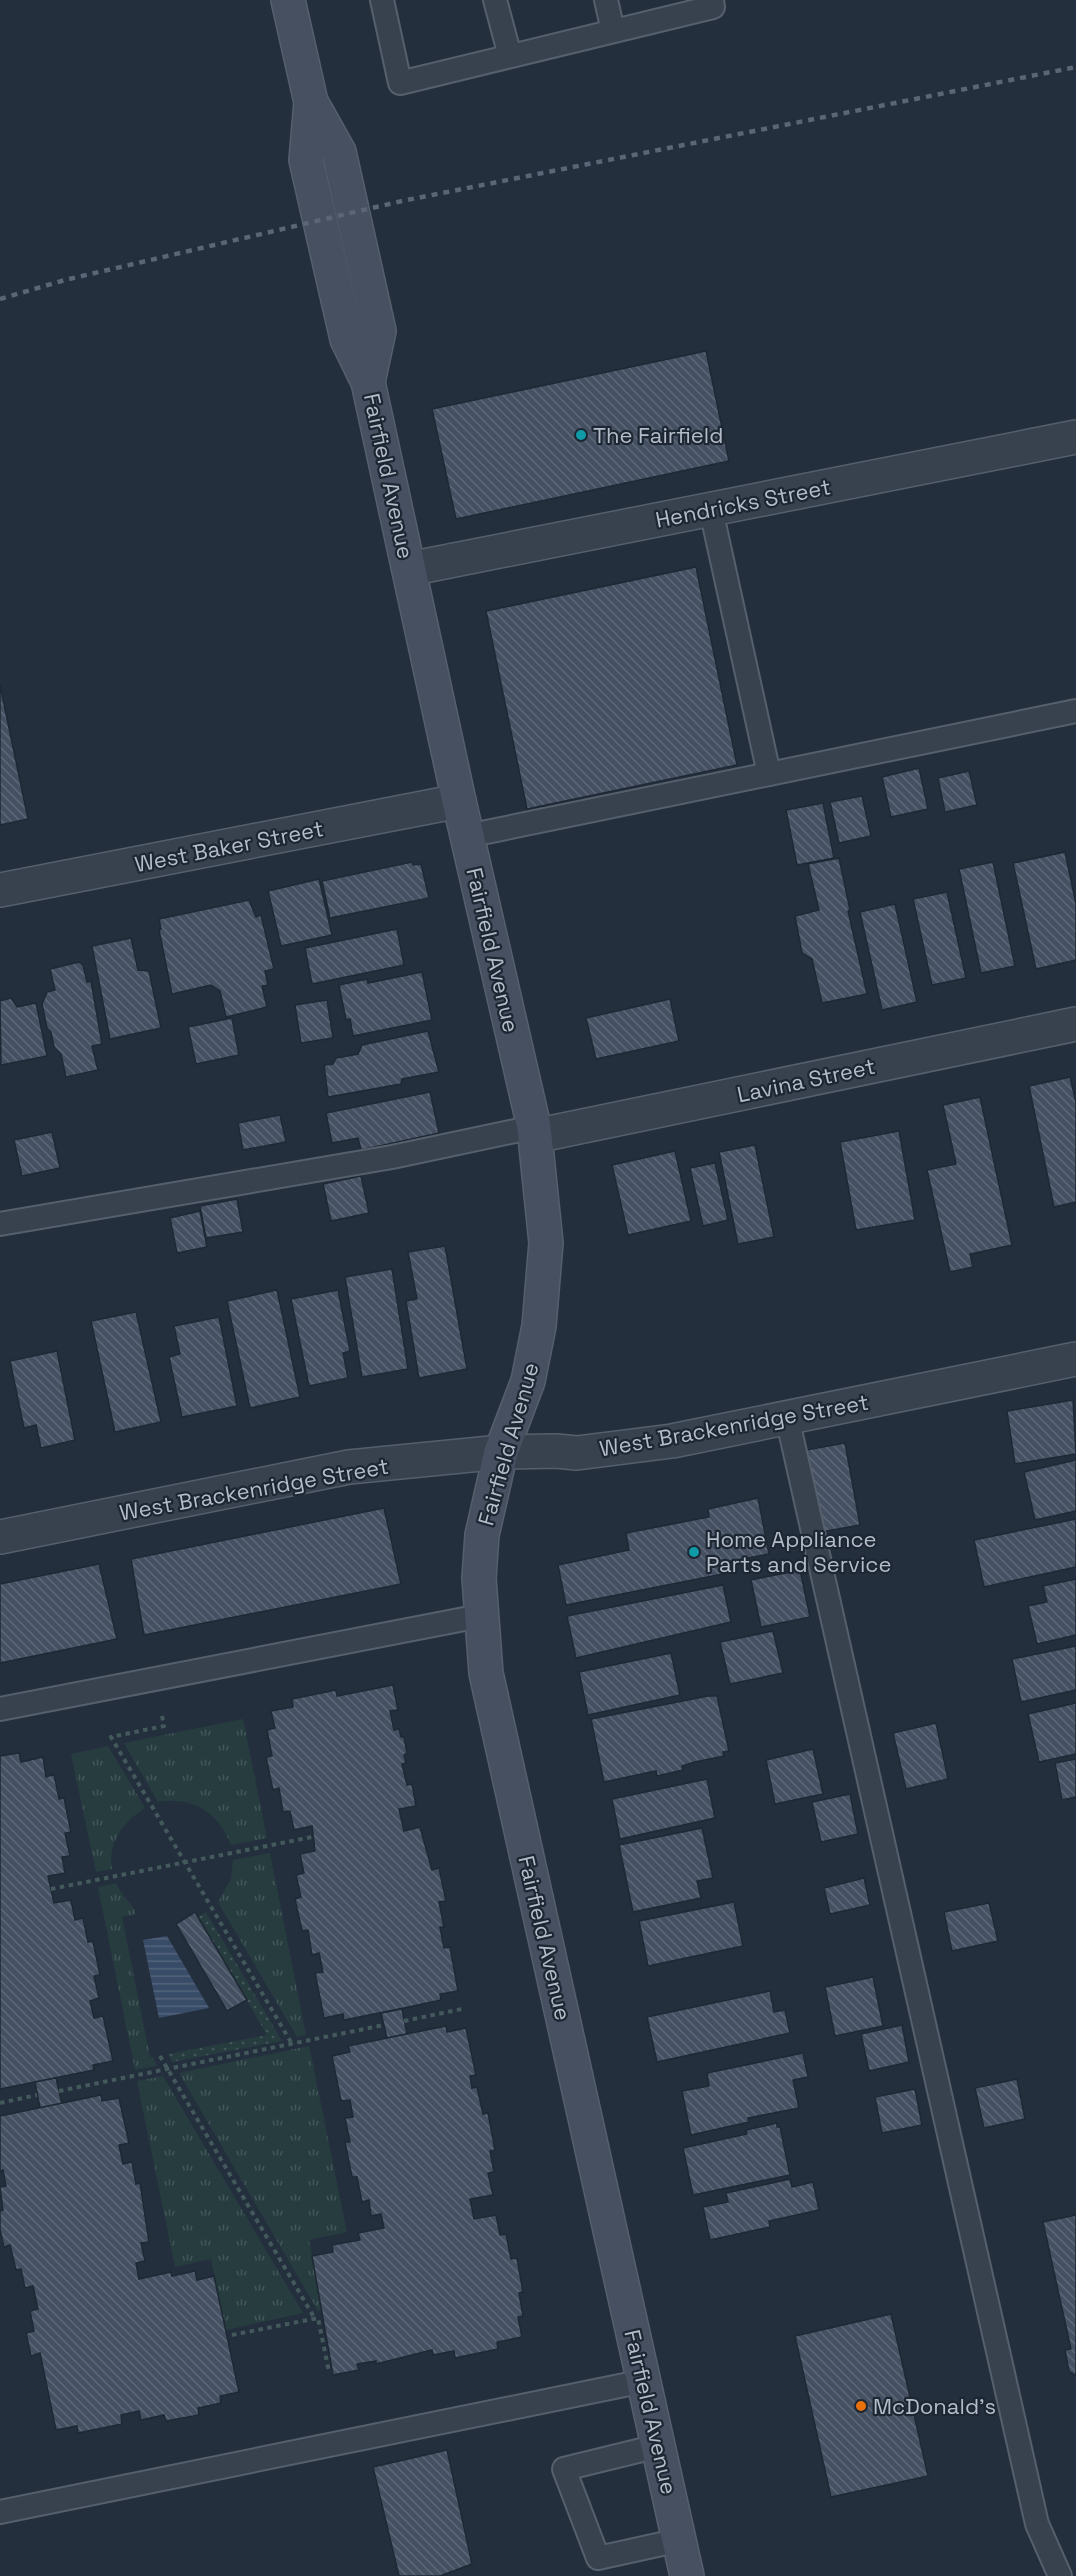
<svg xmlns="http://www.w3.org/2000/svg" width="1076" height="2576" viewBox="0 0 1076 2576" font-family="'Space Grotesk',sans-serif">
<defs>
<pattern id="grass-tufts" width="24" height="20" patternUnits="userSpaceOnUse" patternTransform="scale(1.5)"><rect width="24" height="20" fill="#263c3f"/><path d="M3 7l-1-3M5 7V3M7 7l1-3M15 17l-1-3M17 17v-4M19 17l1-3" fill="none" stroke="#435659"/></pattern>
<pattern id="garden-dots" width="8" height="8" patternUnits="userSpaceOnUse" patternTransform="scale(1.5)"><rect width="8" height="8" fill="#263c3f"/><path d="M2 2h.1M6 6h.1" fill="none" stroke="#435659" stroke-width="1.8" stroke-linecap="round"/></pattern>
<pattern id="water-rules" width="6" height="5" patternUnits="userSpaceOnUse" patternTransform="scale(1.5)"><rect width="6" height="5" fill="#394c67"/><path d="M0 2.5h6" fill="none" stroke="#53647b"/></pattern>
<pattern id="building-back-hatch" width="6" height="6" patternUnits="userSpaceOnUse" patternTransform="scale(1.5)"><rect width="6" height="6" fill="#455162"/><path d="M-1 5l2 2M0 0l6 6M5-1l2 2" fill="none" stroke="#5d6877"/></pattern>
</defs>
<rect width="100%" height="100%" fill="#242f3e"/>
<g fill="url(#grass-tufts)">
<path d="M243,1719l24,119 -36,7c-12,-32 -38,-49 -73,-43l-34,-59z"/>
<path d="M108,1746l37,62c-21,13 -38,35 -33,61l-16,3 -25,-118z"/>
<polygon points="270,1853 306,2035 297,2037 218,1902 231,1879 233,1860"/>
<path d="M116,1883c4,12 17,20 20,31l-14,3 28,140h3l4,9 -22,4 -37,-183z"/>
<polygon points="309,2046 347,2232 309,2240 323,2310 318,2311 179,2073"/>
<polygon points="163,2076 303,2313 226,2330 211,2259 175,2267 137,2081"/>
</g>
<polygon fill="url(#garden-dots)" points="206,1912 282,2041 172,2062 168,2054 267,2035 198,1917"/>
<polygon fill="url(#water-rules)" points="167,1936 209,2008 159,2018 143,1940"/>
<g fill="url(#building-back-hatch)" stroke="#1f2835" stroke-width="1.5">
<polygon points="706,351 729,461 456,519 432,409"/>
<polygon points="696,567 737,765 527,809 486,611"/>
<polygon points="0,685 28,819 0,825"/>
<polygon points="919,768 928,809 891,817 882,777"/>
<polygon points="969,771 977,805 945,812 938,778"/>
<polygon points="862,796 871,836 839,843 830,802"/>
<polygon points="823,803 834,858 797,865 786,810"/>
<polygon points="1065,852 1076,904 1076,960 1036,969 1013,863"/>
<polygon points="839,858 850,910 848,911 867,994 822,1003 812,959 802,953 795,916 819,910 808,864"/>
<polygon points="412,862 413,865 421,864 429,898 330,918 322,881"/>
<polygon points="993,862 1015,966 981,973 959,869"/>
<polygon points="319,879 332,935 281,946 268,891"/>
<polygon points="947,892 966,978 932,985 913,899"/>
<polygon points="249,900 256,917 261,915 274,969 265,971 268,985 262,986 267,1007 226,1017 220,991 211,985 172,994 159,930 161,929 159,919"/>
<polygon points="895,904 917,1002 882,1010 860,912"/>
<polygon points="397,929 404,965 312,984 305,948"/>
<polygon points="131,938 138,970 149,971 161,1028 110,1039 92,946"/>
<polygon points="79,962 83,965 87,982 91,981 102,1044 92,1046 98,1070 66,1077 61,1054 54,1047 51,1032 47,1028 42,1004 47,992 55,990 50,969"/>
<polygon points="422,972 432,1020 353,1036 350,1019 346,1020 339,985 367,979 368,983"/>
<polygon points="11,998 17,1007 36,1003 47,1056 1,1065 0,1001"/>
<polygon points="670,999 679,1041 596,1059 586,1018"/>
<polygon points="327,1000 333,1038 301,1043 295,1005"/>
<polygon points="232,1018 239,1055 196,1064 188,1027"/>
<polygon points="428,1031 439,1072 402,1079 401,1084 328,1097 324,1065 333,1064 336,1058 358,1054 362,1045"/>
<polygon points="1070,1077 1076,1102 1076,1202 1054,1207 1029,1086"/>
<polygon points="430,1092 439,1133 361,1150 358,1138 332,1143 326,1113"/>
<polygon points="980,1097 1012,1245 970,1254 973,1267 950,1272 927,1170 956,1164 943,1105"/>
<polygon points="280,1115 286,1142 243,1150 238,1123"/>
<polygon points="899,1131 915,1220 856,1230 840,1142"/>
<polygon points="52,1132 60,1168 22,1176 14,1140"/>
<polygon points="755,1145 774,1237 738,1244 719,1152"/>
<polygon points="675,1151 691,1221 628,1235 612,1165"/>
<polygon points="715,1163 728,1220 703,1226 690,1168"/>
<polygon points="361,1176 369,1213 331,1221 323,1184"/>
<polygon points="237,1199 243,1232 206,1238 200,1206"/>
<polygon points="200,1211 207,1247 177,1253 170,1218"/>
<polygon points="445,1246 467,1369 419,1378 406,1301 417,1299 408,1252"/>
<polygon points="392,1269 408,1369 362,1377 345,1277"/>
<polygon points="277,1290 300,1397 250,1408 227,1301"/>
<polygon points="338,1290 350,1351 343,1353 348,1378 309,1386 291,1299"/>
<polygon points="136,1312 161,1422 115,1432 91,1321"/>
<polygon points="219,1317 237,1406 182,1417 169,1357 180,1354 174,1326"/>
<polygon points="57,1351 75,1440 41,1448 36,1425 24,1428 10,1361"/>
<polygon points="1073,1400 1076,1454 1015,1464 1007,1411"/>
<polygon points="845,1443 860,1525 821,1532 806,1450"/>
<polygon points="1076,1460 1076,1511 1035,1520 1024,1472"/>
<polygon points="758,1498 769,1554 726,1562 728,1573 566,1605 558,1565 629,1550 626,1533 709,1517 708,1509"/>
<polygon points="384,1508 401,1584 144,1635 131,1559"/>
<polygon points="1076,1519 1076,1567 984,1587 974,1540"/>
<polygon points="99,1564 117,1639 0,1663 0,1584"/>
<polygon points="800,1570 810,1617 761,1627 751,1580"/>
<polygon points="1076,1579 1076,1635 1037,1644 1028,1606 1047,1602 1043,1586"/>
<polygon points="723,1585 731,1622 576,1658 567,1616"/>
<polygon points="773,1631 783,1673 730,1684 720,1642"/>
<polygon points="1076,1646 1076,1690 1021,1702 1012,1659"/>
<polygon points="671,1653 680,1695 588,1715 579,1672"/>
<polygon points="393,1685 398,1710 390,1711 394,1730 399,1729 401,1737 404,1737 407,1753 404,1755 406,1763 402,1764 407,1785 412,1784 416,1806 399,1809 404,1831 420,1827 432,1870 439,1868 446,1901 439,1902 444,1927 440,1927 444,1948 450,1947 458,1991 440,1994 441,2000 404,2008 344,2020 343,2014 324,2018 315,1973 323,1972 319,1953 312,1955 308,1930 302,1931 295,1899 301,1897 296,1875 304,1873 300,1854 315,1851 312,1826 294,1830 290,1811 283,1812 279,1788 273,1790 266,1757 272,1756 267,1730 275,1728 271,1711 293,1707 292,1699 336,1690 337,1696"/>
<polygon points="708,1696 717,1696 729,1751 723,1752 724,1756 695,1762 682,1766 683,1770 657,1776 656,1771 604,1782 591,1719"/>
<polygon points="1076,1703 1076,1754 1039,1762 1028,1714"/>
<polygon points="936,1723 948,1779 906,1789 893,1733"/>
<polygon points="813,1749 823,1794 775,1804 766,1760"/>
<polygon points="19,1753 21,1762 43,1757 46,1777 54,1774 59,1799 64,1798 71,1832 65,1833 70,1856 62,1857 65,1873 48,1876 54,1903 71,1900 75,1920 83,1918 88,1942 93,1941 100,1975 94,1976 99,1998 90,2001 94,2018 103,2016 113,2061 93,2065 94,2070 0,2089 0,1756"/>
<polygon points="1076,1759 1076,1797 1062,1800 1055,1763"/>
<polygon points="707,1779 715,1818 620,1839 612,1799"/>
<polygon points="850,1794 858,1834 821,1842 812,1802"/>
<polygon points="702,1828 713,1878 697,1881 701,1898 633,1912 619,1845"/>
<polygon points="864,1878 870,1905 830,1914 824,1888"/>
<polygon points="734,1902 743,1946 648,1966 639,1921"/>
<polygon points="989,1903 998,1941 952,1951 944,1912"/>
<polygon points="195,1912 247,2000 227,2011 176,1924"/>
<polygon points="873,1977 883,2026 835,2036 825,1987"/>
<polygon points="770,1991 774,2012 785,2010 790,2033 657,2062 647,2017"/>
<polygon points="402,2009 407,2034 387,2038 381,2013"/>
<polygon points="902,2025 909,2062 869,2071 861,2034"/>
<polygon points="446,2026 447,2032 466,2028 476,2075 470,2076 472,2088 477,2087 483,2114 488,2113 495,2150 490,2151 494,2172 488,2173 493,2195 470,2199 474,2219 496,2215 500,2235 506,2234 511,2259 517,2258 523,2292 519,2293 523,2316 518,2317 522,2337 497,2342 498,2349 455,2358 454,2351 433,2355 432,2350 376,2364 376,2361 357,2364 359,2370 333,2375 312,2256 333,2252 332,2245 360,2240 358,2233 384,2228 381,2214 371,2216 369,2200 362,2202 357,2177 352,2177 345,2142 350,2142 345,2118 353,2117 350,2100 341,2101 332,2056 350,2052 348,2046"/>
<polygon points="803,2053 808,2077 793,2080 799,2108 748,2118 749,2122 691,2135 682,2091 709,2086 707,2073"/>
<polygon points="56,2078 62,2104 40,2108 35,2082"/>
<polygon points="1017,2079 1025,2119 984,2128 975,2088"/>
<polygon points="915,2089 922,2125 882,2133 875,2097"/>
<polygon points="101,2095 102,2101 119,2098 129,2143 119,2145 123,2164 132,2162 136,2184 140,2183 149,2242 141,2243 145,2261 136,2263 139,2279 171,2272 172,2276 195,2271 197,2280 214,2276 239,2392 220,2396 221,2403 198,2408 199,2415 166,2421 164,2415 141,2420 139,2411 121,2415 122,2424 78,2433 77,2426 56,2430 40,2353 31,2356 26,2333 34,2331 30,2311 38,2309 33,2286 25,2288 21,2269 16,2270 10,2245 4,2247 0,2230 0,2211 3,2210 0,2187 6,2186 3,2170 0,2171 0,2116"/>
<polygon points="777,2123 777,2127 780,2127 790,2175 693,2195 683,2148 747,2134 746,2130"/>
<polygon points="790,2179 792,2187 813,2182 819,2210 769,2221 770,2227 710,2240 703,2207 728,2202 726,2193"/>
<polygon points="1076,2215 1076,2376 1069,2371 1065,2350 1071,2349 1043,2222"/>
<polygon points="891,2314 928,2476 831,2497 795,2336"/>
<polygon points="447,2450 472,2564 440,2576 399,2576 373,2467"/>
</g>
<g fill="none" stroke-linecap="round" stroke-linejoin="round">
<g stroke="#565f6c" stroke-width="26">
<g id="service">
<polyline points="382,0 400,83 713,7 712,0"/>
<polyline points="495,0 510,56"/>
<polyline points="606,0 613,31"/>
<polyline points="711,510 769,774"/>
<polyline points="467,836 1076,711"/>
<polyline points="0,1224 392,1157 534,1127"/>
<polyline points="787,1417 1037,2524 1060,2576"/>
<polyline points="0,1709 480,1616"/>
<polyline points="658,2446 564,2469 598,2558 680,2540"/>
<polyline points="0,2512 644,2381"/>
</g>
</g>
<g stroke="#565f6c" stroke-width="36">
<g id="minor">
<polyline points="409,569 1076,437"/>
<polyline points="535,1136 1076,1024"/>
<polyline points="0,1537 349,1467 501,1452 556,1451 577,1453 672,1441 1076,1359"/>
</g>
</g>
<g stroke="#565f6c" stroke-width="36">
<polyline id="tertiary" points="0,890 459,801"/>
</g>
<g stroke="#565f6c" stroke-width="36">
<g id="secondary">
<polyline points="288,0 311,102 339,152 379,331 368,382"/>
<polyline points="311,102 306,160 347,339 368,382 459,801 534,1127 546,1243 539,1326 528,1381 501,1452 482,1535 479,1578 486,1673 687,2576"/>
</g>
</g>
<g stroke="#44595c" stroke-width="4" stroke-dasharray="4.5 4.5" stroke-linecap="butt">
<polyline points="162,1716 164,1726 111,1737 292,2044"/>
<polyline points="51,1889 312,1837"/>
<polyline points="404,2021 462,2009"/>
<polyline points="160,2056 315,2319"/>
<polyline points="59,2091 384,2025"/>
<polyline points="0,2103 37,2095"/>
<polyline points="232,2335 318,2318 329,2372"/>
</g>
<use href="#service" stroke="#38414e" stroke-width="22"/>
<use href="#minor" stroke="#38414e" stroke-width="33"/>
<use href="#tertiary" stroke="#38414e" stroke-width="33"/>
<use href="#secondary" stroke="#465061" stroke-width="33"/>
<polyline stroke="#5a6575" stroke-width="4.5" stroke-dasharray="6 6" stroke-linecap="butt" points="0,299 65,280 402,201 1076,67"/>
</g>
<g fill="#0f9aa8" stroke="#1d2633" stroke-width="2">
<circle cx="581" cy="435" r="6"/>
<circle cx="694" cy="1552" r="6"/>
</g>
<circle fill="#e8710a" stroke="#1d2633" stroke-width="2" cx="861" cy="2406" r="6"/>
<g text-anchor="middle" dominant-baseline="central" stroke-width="4.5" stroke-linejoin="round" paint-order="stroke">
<g font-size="22" fill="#b4bcc9" stroke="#1d2633" text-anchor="start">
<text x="593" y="435">The Fairfield</text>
<text x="706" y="1539">Home Appliance<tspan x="706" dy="25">Parts and Service</tspan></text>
<text x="873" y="2406">McDonald's</text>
</g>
<g font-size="22" fill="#b4bcc9" stroke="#1d2633">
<text transform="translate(389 476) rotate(78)">Fairfield Avenue</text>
<text transform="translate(743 503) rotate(-11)">Hendricks Street</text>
<text transform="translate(229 846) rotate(-11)">West Baker Street</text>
<text transform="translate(493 950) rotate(77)">Fairfield Avenue</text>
<text transform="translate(806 1080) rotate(-12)">Lavina Street</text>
<text transform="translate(734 1425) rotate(-10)">West Brackenridge Street</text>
<text transform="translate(508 1444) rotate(-74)">Fairfield Avenue</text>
<text transform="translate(254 1489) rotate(-10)">West Brackenridge Street</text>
<text transform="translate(545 1938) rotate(77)">Fairfield Avenue</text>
<text transform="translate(651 2412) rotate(77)">Fairfield Avenue</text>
</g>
</g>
</svg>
